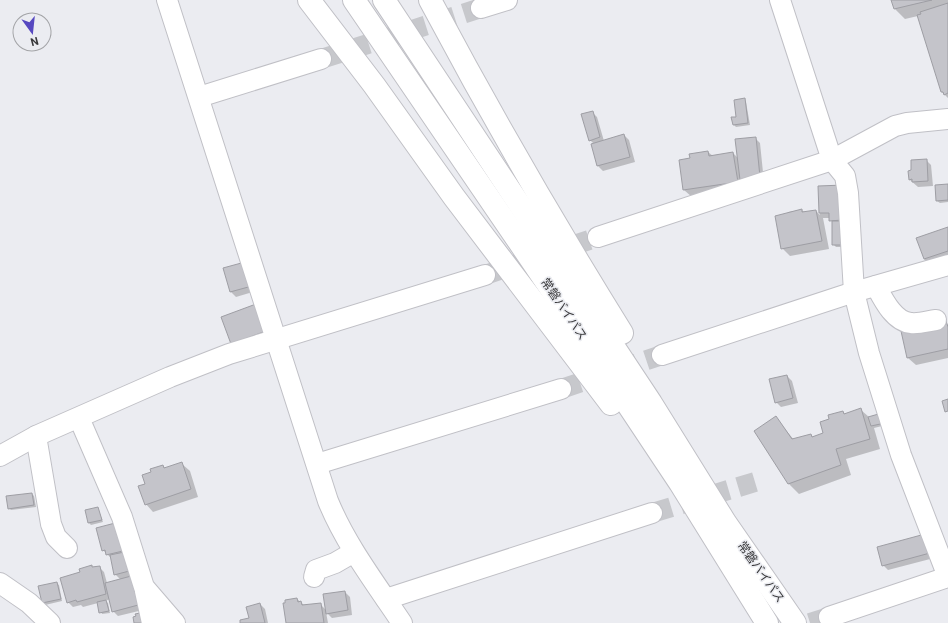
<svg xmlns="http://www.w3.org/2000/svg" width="948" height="623" viewBox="0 0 948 623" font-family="Roboto,'Noto Sans JP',sans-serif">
<rect width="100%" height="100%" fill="#ebecf1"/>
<g fill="#0003">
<polygon points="892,0 948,0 948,98 942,92 918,16 905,19 895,9"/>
<polygon points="744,99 746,102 750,125 736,127 734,125"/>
<polygon points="592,112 597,117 604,141 624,135 629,140 635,162 603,171 598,166 592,145 594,144 590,140"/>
<polygon points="755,138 760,143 764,182 692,197 684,190 691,159 708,152 713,156 733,153 738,158"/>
<polygon points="926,160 931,165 933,186 918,187 910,180 912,171"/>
<polygon points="948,185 948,202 940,203 937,201"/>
<polygon points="843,186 846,247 836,247 834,245 833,223 830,218 823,218 829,249 790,256 782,248 788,212 802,210 804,212 816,211 820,215 819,187"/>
<polygon points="948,228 948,257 929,264 924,259"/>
<polygon points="224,269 256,291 236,297 231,292"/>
<polygon points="945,322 948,325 948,358 916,365 908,358 902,332"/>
<polygon points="787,376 792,381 798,403 781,407 776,402"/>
<polygon points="861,410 869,417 886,425 874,428 880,449 846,459 851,475 799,494 789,484 755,431 776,418 794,440 810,435 813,437 825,434 830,420 842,412 845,414"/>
<polygon points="182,464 190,471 198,497 153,512 146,504 147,484 163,466 166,469"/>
<polygon points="32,494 34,496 36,507 11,510 9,508"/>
<polygon points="98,508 103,522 91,525 89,523"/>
<polygon points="119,523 147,609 118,616 113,611 110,599 105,601 108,603 110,613 102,614 98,603 83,607 81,605 73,607 68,602 81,573 92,566 93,568 99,567 104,572 107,583 121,580 115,574 112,559 103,550"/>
<polygon points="925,535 934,558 888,570 883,565"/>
<polygon points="56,583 59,585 62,601 45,605 43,603"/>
<polygon points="345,592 350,597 352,615 332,618 326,612 328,623 287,623 297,599 305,606 320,604 326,610"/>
<polygon points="260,604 265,609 268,623 241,623 250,618"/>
</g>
<g fill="#c4c4ca" stroke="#9e9ea4">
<polygon points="891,0 932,0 894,9"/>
<polygon points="948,3 948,93 944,95 943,92 941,92 917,15 921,14 920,12"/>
<polygon points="745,98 748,123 733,125 731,117 736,117 734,100"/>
<polygon points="593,111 600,137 589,141 581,114"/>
<polygon points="624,134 630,157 597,166 591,144"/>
<polygon points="756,137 760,177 740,180 735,139"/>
<polygon points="708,151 709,156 733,152 738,182 683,190 679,160 690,158 689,154"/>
<polygon points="927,159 928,181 912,182 912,179 909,180 908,171 911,170 911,160"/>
<polygon points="948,184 948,200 936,201 935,185"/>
<polygon points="844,185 843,220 829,221 829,213 819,213 818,186"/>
<polygon points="802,209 802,212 816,210 822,241 781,249 775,216"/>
<polygon points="832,221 844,221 845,245 832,245"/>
<polygon points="948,227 948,251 924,259 916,238"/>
<polygon points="245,262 252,286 230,292 223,268"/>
<polygon points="256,304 266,331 231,344 221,317"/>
<polygon points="946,321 948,327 948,349 907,358 901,331"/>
<polygon points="787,375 793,398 775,403 769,379"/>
<polygon points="948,399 948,411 945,412 942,401"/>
<polygon points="861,408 870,439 836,449 841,465 788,484 754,431 776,416 792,439 811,434 812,437 823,433 820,422 829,419 828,415 843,411 844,414"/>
<polygon points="882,413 885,423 871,426 868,417"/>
<polygon points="182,462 191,489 145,505 138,486 145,484 142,475 151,472 150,469 163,465 164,468"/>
<polygon points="32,493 34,505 8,509 6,496"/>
<polygon points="98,507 102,520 88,523 85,510"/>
<polygon points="119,522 127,550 106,555 105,550 102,551 96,528"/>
<polygon points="925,534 930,553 882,566 877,547"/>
<polygon points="129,551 133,570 114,575 110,555"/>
<polygon points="92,565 92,567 100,566 106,594 77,602 76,600 67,603 60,578 80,572 79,569"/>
<polygon points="135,575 142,604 112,612 105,583"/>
<polygon points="57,582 61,599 42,603 38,586"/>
<polygon points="345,591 348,610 326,614 323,594"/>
<polygon points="297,598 298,602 301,601 302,605 321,603 324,623 286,623 283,603 285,603 285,600"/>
<polygon points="106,600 109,611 99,613 97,602"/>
<polygon points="260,603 265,623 240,623 240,620 249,618 246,607"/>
<polygon points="145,612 147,623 134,623 133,617 136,616 135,614"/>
</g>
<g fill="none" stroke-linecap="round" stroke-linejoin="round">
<g stroke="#c7c8cc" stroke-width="20" stroke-dasharray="20 10" stroke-linecap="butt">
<polyline points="321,59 481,8"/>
<polyline points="485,275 598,237"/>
<polyline points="561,389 662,355"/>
<polyline points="652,513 755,482"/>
<polyline points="810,623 829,617"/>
</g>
<g stroke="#c0c0c6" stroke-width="22">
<g id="street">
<path d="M167,0l161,501c18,44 48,83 74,122"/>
<polyline points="481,8 507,0"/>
<polyline points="199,97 321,59"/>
<polyline points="948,119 907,123 895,126 832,160 845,176 848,193 854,292 869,353 901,455 948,577"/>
<polyline points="598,237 832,160 780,0"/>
<path d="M876,286c7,13 18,36 35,37 8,1 17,-2 25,-3"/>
<polyline points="662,355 854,292 948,265"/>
<polyline points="79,418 122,517 144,587 175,623"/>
<polyline points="36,436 51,524 56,537 67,548"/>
<polyline points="0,456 36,436 170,377 229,354 485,275"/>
<polyline points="317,464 561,389"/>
<polyline points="314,577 316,570 335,563 354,552"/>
<polyline points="0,583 29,603 50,623"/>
<polyline points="145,591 152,623"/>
<polyline points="386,599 652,513"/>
<polyline points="829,617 948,577"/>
</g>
</g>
<g stroke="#c0c0c6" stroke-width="24">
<g id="highway">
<polyline points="309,0 374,85 454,197 611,404"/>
<polyline points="354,0 547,283 680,483 767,623"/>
<polyline points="384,0 651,403 725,522 795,623"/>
<path d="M430,0c60,113 124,224 192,333"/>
</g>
</g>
<use href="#street" stroke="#fff" stroke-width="20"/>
<use href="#highway" stroke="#fff" stroke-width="22"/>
</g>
<g text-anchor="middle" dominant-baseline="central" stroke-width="3" stroke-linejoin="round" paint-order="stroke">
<g font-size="12" fill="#373739" stroke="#ebecf1">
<text transform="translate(564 309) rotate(56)">常磐バイパス</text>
<text transform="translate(761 572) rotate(55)">常磐バイパス</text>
</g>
</g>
<g transform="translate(32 32) rotate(165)"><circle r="19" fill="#ebecf1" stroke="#a3a4a7"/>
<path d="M0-3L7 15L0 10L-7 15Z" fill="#5648c0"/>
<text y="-6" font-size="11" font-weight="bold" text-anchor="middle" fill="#373739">N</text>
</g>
</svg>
